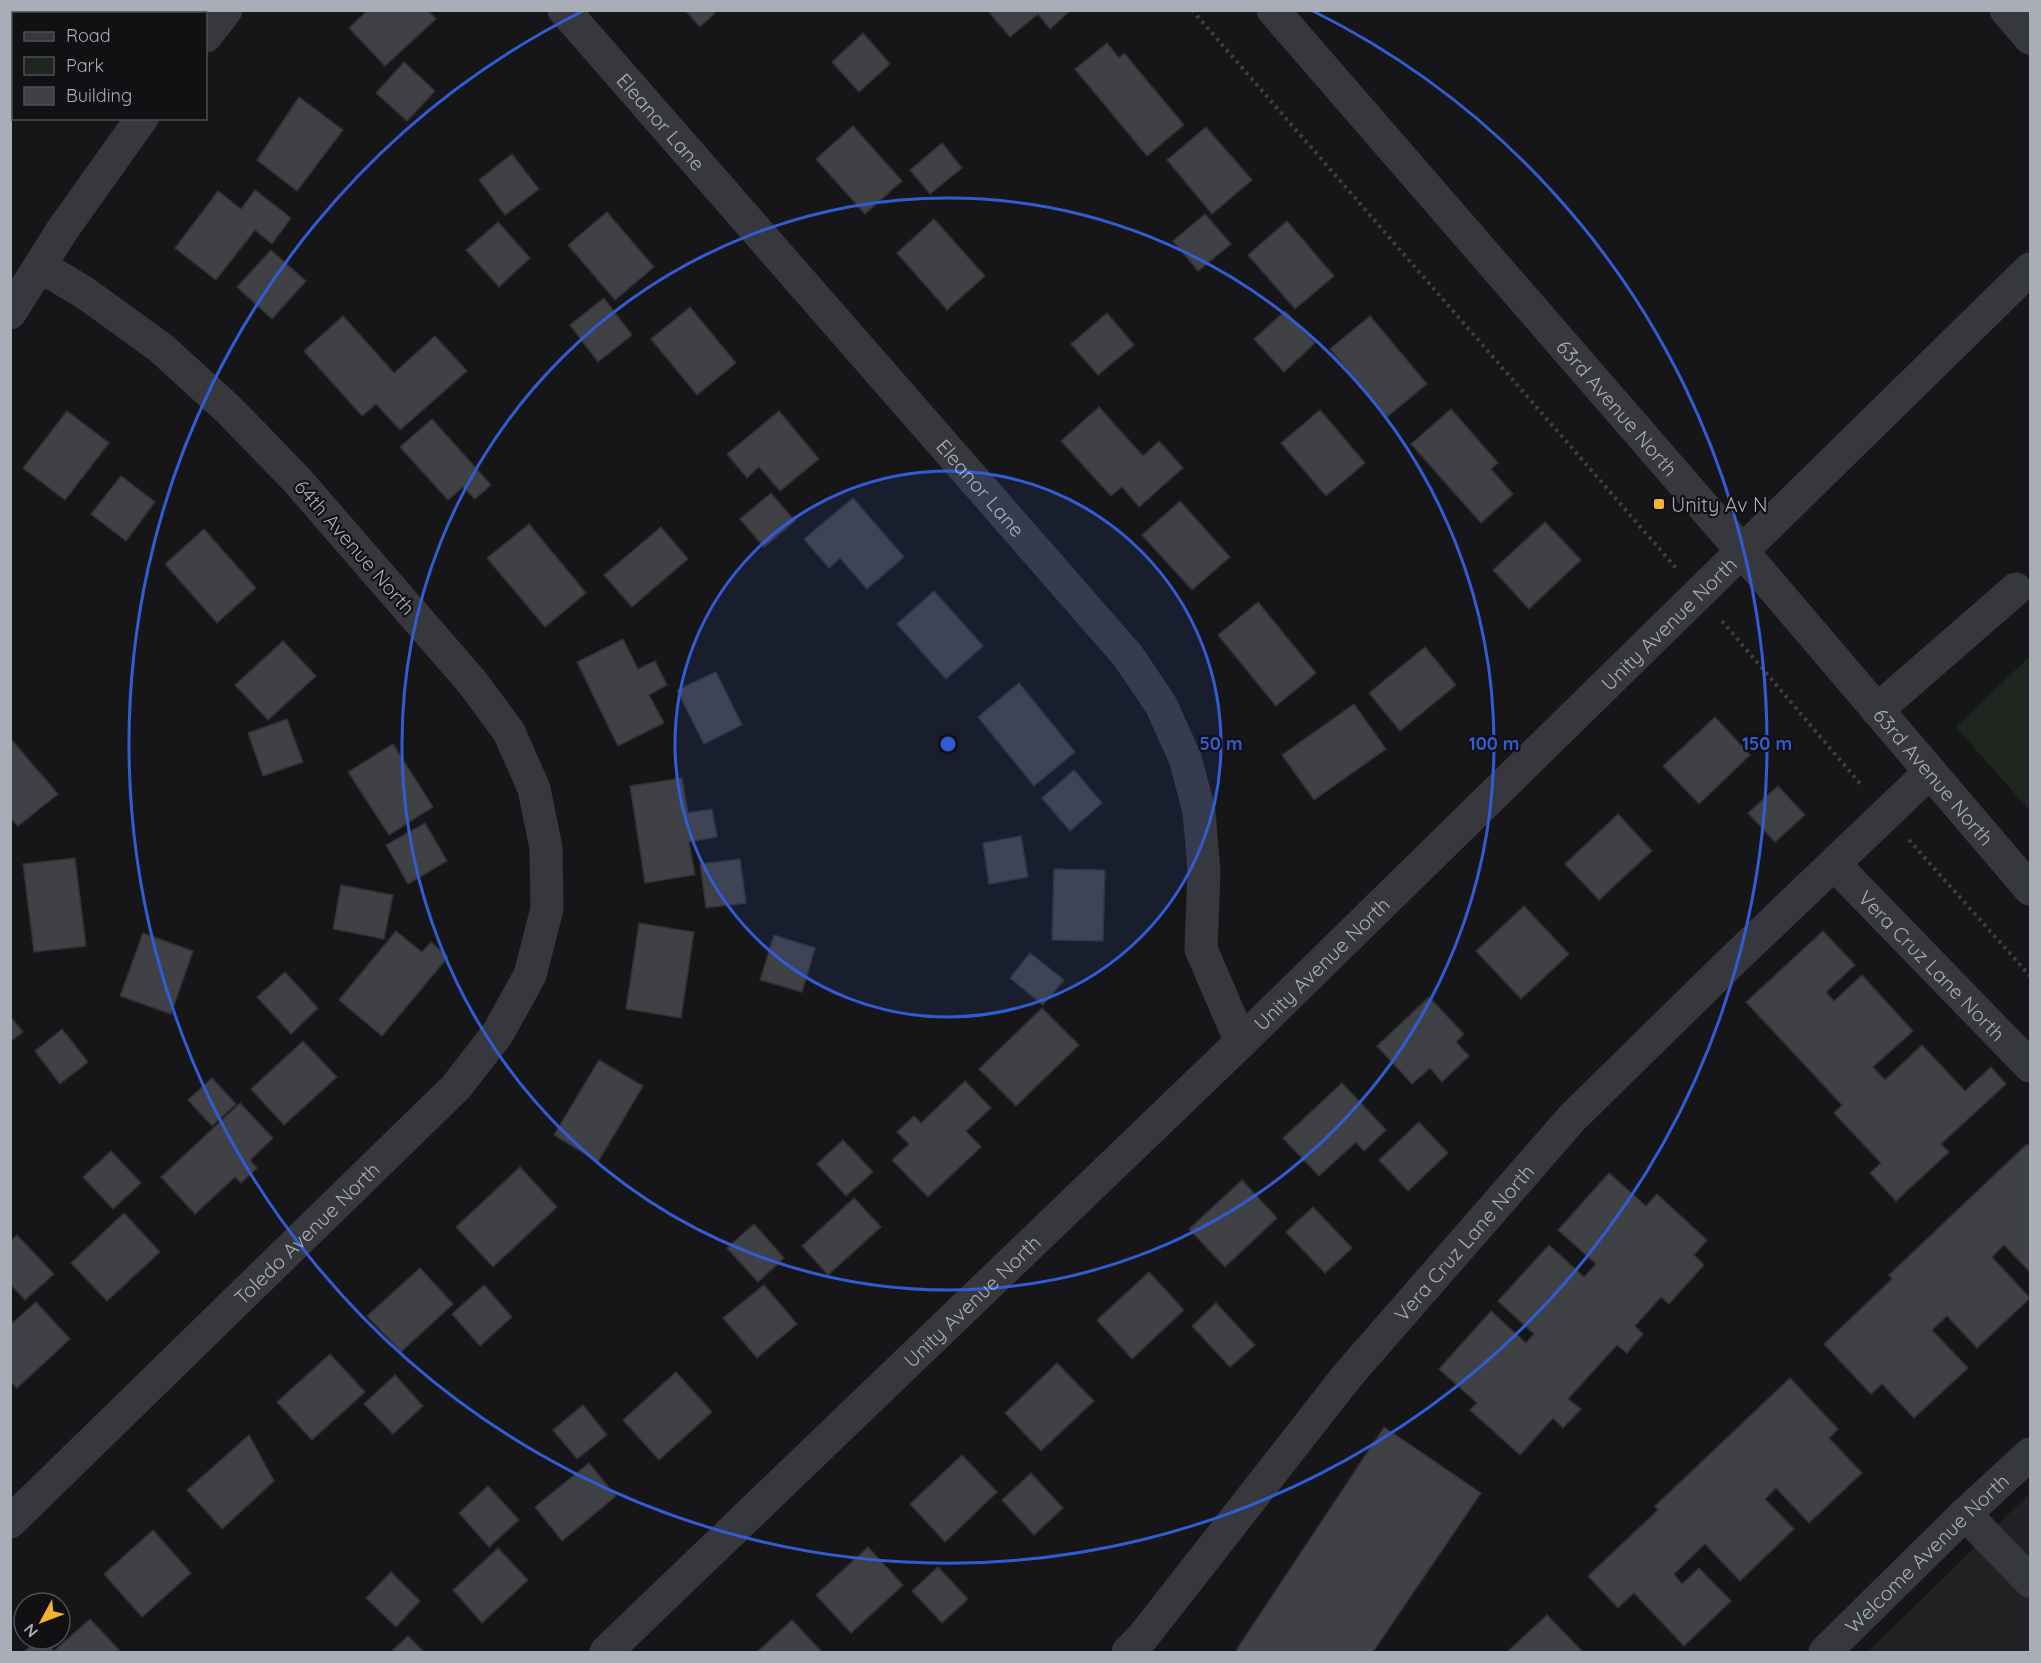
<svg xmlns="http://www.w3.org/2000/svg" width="2041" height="1663" viewBox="0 0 2041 1663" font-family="Quicksand,sans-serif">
<rect width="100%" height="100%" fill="#161618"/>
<polygon fill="#222225" points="2030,1493 2030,1652 1868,1652"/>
<polygon fill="#1e261f" points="2030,656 2030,811 1956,727"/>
<g fill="#404145" stroke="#303034" stroke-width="1.5">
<polygon points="45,10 89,10 86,14 48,14"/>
<polygon points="368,10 428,10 436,19 385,66 349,28"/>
<polygon points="685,10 718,10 700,27"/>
<polygon points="987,10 1071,10 1050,29 1038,14 1010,37"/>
<polygon points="863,33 890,64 859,92 832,62"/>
<polygon points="1107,43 1119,58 1124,53 1184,125 1147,156 1075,69"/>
<polygon points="404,62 435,91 407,121 376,93"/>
<polygon points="10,71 14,73 14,117 10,121"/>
<polygon points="299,97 343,130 297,191 257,160"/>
<polygon points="853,126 902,181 865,214 816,159"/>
<polygon points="1206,127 1252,180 1212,214 1167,160"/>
<polygon points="942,143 962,168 930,194 910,170"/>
<polygon points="512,154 539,189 505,215 479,180"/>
<polygon points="255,190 291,218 272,244 255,230 216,280 175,248 218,191 241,209"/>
<polygon points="607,212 654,267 615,300 568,245"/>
<polygon points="1205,214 1231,244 1198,271 1173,241"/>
<polygon points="934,219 985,276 947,310 897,253"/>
<polygon points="1287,221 1334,276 1295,309 1248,255"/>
<polygon points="498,222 530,258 499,287 466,250"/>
<polygon points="271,250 306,281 272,319 237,287"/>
<polygon points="604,298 632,335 598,362 570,325"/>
<polygon points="690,307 736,363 697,395 651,339"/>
<polygon points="1285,311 1315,343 1284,372 1254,339"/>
<polygon points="1107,313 1134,345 1098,375 1071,344"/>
<polygon points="343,316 394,373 435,336 467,371 400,430 376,404 362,416 304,351"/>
<polygon points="1370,316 1427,384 1387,417 1330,349"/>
<polygon points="1099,407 1143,456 1159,441 1183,468 1139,507 1122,487 1111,496 1061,441"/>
<polygon points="1451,409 1498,463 1491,469 1513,494 1481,523 1411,444"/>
<polygon points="1320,410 1365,463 1326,496 1281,443"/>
<polygon points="67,411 109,443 65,500 23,468"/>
<polygon points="779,411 819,459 780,491 759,467 747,478 727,454"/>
<polygon points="432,419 491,485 475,499 463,487 448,500 400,447"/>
<polygon points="121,476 155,502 126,541 91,514"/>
<polygon points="771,493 795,521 764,547 740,519"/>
<polygon points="853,498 904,557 867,589 840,558 829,568 804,539"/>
<polygon points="1180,501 1230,557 1192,590 1142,535"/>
<polygon points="1545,522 1581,560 1529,609 1493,570"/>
<polygon points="529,524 586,593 545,627 487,558"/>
<polygon points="661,527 688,559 632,607 604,575"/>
<polygon points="204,529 256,588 217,623 165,564"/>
<polygon points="934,591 983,646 946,679 897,624"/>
<polygon points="1258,602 1316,673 1276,706 1218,635"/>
<polygon points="623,639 638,669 655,661 667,685 649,695 664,723 618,746 577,662"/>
<polygon points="283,641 316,676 268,720 235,685"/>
<polygon points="1425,647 1456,685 1400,731 1369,693"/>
<polygon points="716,672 742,725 704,744 677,690"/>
<polygon points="1019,683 1075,752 1034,786 978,717"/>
<polygon points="1354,704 1386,749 1314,800 1282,755"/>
<polygon points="1715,717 1750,755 1699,804 1663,766"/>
<polygon points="287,719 303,762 263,776 248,733"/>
<polygon points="10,738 58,794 18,826 10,818"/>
<polygon points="393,744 433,807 389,835 348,772"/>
<polygon points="1074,770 1102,803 1070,831 1042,798"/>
<polygon points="682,778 688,813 712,809 717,837 689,842 695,875 645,883 630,786"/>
<polygon points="1778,786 1805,815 1775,842 1748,813"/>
<polygon points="1618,814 1652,851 1599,900 1565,864"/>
<polygon points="425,823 447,861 408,884 386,845"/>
<polygon points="1021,836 1028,877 989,884 983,843"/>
<polygon points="75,858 86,946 34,952 23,864"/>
<polygon points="740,859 746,903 706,908 700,864"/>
<polygon points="1054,869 1105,870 1103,941 1052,940"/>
<polygon points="341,885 393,895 384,939 333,929"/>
<polygon points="1524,906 1569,954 1521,999 1476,951"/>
<polygon points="639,923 694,932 681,1018 626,1009"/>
<polygon points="396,931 422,952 431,942 448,957 382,1036 339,1000"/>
<polygon points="1823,931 1855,965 1826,992 1834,1001 1862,975 1913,1031 1873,1067 1885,1080 1922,1045 1965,1091 1991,1067 2006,1084 1941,1144 1949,1152 1896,1201 1870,1173 1881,1163 1834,1113 1842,1105 1746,1002"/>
<polygon points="143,933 193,951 171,1014 120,996"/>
<polygon points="774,935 815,948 802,992 760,980"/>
<polygon points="1030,953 1064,980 1043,1005 1010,978"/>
<polygon points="285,972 318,1008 291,1034 257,997"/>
<polygon points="1429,997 1464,1034 1456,1042 1469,1056 1442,1082 1430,1068 1412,1084 1377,1046"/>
<polygon points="1042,1008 1079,1045 1016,1106 979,1069"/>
<polygon points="10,1016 23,1032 10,1042"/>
<polygon points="62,1029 88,1062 60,1084 35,1051"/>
<polygon points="303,1041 337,1077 284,1125 251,1089"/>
<polygon points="599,1060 643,1086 598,1162 554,1135"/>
<polygon points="212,1078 236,1104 212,1126 188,1100"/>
<polygon points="965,1081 991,1108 966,1131 981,1147 928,1197 892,1160 909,1144 897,1132 914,1116 921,1123"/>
<polygon points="1342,1083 1386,1130 1364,1151 1356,1142 1319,1176 1283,1138"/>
<polygon points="240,1103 273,1138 250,1160 257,1168 241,1183 235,1177 195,1214 161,1177"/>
<polygon points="1419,1122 1448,1153 1408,1191 1379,1160"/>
<polygon points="843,1140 873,1172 846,1196 817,1164"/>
<polygon points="2027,1144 2030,1147 2030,1272 2004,1245 1992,1257 2030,1298 1977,1348 1947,1316 1932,1330 1968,1368 1914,1418 1882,1384 1871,1394 1824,1344 1892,1279 1889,1275"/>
<polygon points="111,1151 141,1183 113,1209 83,1177"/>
<polygon points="520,1167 557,1207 493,1267 456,1227"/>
<polygon points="1609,1173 1646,1206 1657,1194 1707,1240 1694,1255 1704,1265 1669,1304 1661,1297 1635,1326 1643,1334 1627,1353 1617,1345 1568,1399 1581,1409 1563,1428 1553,1418 1520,1455 1470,1410 1477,1403 1439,1369 1491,1311 1526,1343 1534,1334 1498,1301 1549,1245 1584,1277 1596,1264 1558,1230"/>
<polygon points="1242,1180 1277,1218 1225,1267 1189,1229"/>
<polygon points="854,1198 881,1227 828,1275 802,1246"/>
<polygon points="1313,1207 1352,1248 1325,1273 1286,1232"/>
<polygon points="124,1213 160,1252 107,1301 71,1263"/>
<polygon points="754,1224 784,1258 758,1282 727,1248"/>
<polygon points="17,1235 54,1274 25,1300 10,1284 10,1241"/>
<polygon points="420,1268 453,1304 401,1352 367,1316"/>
<polygon points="1149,1272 1184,1310 1132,1359 1097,1320"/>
<polygon points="484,1285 512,1317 480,1346 452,1314"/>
<polygon points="764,1285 797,1324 757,1358 723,1318"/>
<polygon points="36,1302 70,1339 17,1388 10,1381 10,1325"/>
<polygon points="1216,1303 1255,1345 1230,1367 1192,1326"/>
<polygon points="330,1354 365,1392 312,1440 277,1402"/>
<polygon points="1057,1363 1094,1401 1041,1451 1005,1413"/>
<polygon points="676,1372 712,1412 659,1460 623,1420"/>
<polygon points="395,1375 423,1406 393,1434 364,1404"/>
<polygon points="1790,1378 1838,1429 1829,1438 1862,1473 1809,1523 1776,1488 1765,1499 1794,1529 1740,1581 1705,1544 1674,1574 1682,1584 1699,1568 1731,1601 1684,1646 1634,1593 1618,1608 1588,1576 1658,1510 1655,1506"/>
<polygon points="583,1405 607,1435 577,1459 553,1430"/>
<polygon points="1384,1427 1481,1493 1373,1652 1235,1652"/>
<polygon points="249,1435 274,1481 222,1529 187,1490"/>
<polygon points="962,1455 997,1492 945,1542 910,1504"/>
<polygon points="589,1463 616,1496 562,1541 535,1507"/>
<polygon points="1031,1473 1063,1508 1034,1535 1002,1500"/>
<polygon points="488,1486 519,1520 489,1547 459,1513"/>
<polygon points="153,1530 191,1573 142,1617 104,1574"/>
<polygon points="868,1547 903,1585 851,1633 816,1595"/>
<polygon points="498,1548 528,1580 482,1623 453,1590"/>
<polygon points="938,1567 968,1599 942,1623 912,1591"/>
<polygon points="391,1572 420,1601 396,1627 366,1598"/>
<polygon points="1547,1615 1583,1652 1507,1652"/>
<polygon points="90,1619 121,1652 23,1652 39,1639 43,1639 54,1651"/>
<polygon points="792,1620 822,1652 757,1652"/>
<polygon points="408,1636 424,1652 391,1652"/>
</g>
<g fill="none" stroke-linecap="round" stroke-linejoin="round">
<g stroke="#3d3f44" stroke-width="4" stroke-dasharray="3 4.5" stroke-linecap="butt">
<polyline points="1192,10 1676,568"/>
<polyline points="1722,621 1863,787"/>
<polyline points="1909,840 2030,976"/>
</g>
<g stroke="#37383d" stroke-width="33">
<path id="s1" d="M564,10l564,646 33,49 24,53 14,53 5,61 -3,77 40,93"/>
<path id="s2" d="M1273,10l469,541 288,338"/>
<polyline points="2006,10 2030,38"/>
<polyline points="206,36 226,10"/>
<polyline points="10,313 63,229 142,118"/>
<polyline points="1877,710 2016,589"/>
<path id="s3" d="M1834,864l196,202"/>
<polyline points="1965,1514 2030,1581"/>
<path id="s4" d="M10,1522l446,-435 42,-54 32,-58 17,-66 -1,-61 -12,-59 -25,-57 -37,-50 -176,-203 -67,-69 -68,-62 -76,-55 -45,-27"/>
<path id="s5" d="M606,1652l635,-610 789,-773"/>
<path id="s6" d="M1128,1652l14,-14 206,-263 224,-257 159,-156 199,-190"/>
<path id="s7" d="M1825,1652l140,-138 65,-60"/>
</g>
</g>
<circle cx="948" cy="744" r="273" fill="#325cd3" fill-opacity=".12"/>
<g fill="none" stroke="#325cd3" stroke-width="3">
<circle cx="948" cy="744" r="273"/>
<circle cx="948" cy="744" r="546"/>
<path d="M1313 11A819 819 0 1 1 583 11"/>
</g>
<rect fill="#f2b134" stroke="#111113" stroke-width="2" x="1653" y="498" width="12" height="12" rx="3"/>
<g text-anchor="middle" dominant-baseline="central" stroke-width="4.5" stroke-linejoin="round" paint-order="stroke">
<g font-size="20" fill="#a8adb8" stroke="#111113">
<text stroke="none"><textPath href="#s1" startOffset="148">Eleanor Lane</textPath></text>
<text stroke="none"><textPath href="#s2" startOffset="526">63rd Avenue North</textPath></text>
<text stroke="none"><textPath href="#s1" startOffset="634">Eleanor Lane</textPath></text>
<text transform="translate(355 547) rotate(49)">64th Avenue North</text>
<text stroke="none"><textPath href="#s5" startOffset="1479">Unity Avenue North</textPath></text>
<text stroke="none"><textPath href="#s2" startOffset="1012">63rd Avenue North</textPath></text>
<text stroke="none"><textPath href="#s5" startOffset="993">Unity Avenue North</textPath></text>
<text stroke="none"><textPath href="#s3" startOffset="141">Vera Cruz Lane North</textPath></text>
<text stroke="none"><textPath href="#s4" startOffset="414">Toledo Avenue North</textPath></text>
<text stroke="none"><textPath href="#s6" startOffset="530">Vera Cruz Lane North</textPath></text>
<text stroke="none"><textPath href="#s5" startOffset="507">Unity Avenue North</textPath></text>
<text stroke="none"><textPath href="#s7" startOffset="142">Welcome Avenue North</textPath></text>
</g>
<g font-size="20" fill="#a8adb8" stroke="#111113" text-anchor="start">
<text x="1671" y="504">Unity Av N</text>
</g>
</g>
<circle cx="948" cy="744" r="9" fill="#325cd3" stroke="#111113" stroke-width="3"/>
<g font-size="18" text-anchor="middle" font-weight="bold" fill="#325cd3" stroke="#111113" stroke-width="4.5" stroke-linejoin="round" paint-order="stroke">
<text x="1221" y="750">50 m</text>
<text x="1494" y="750">100 m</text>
<text x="1767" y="750">150 m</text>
</g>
<rect width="2041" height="1663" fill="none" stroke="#a8adb8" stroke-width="24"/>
<rect x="12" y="12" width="195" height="108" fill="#111113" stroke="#4d4f55" stroke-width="1.5"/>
<rect x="24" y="32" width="30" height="9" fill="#37383d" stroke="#4d4f55" stroke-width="1.5"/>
<text x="66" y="42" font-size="18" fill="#a8adb8">Road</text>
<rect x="24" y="57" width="30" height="18" fill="#1e261f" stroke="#4d4f55" stroke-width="1.5"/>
<text x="66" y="72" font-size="18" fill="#a8adb8">Park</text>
<rect x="24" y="87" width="30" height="18" fill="#404145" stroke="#4d4f55" stroke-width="1.5"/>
<text x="66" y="102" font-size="18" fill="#a8adb8">Building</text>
<g transform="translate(42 1621) rotate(229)"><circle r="28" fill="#111113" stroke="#4d4f55" stroke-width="1.5"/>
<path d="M0-4.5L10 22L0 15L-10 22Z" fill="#f2b134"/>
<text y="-9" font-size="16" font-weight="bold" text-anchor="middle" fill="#a8adb8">N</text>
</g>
</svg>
